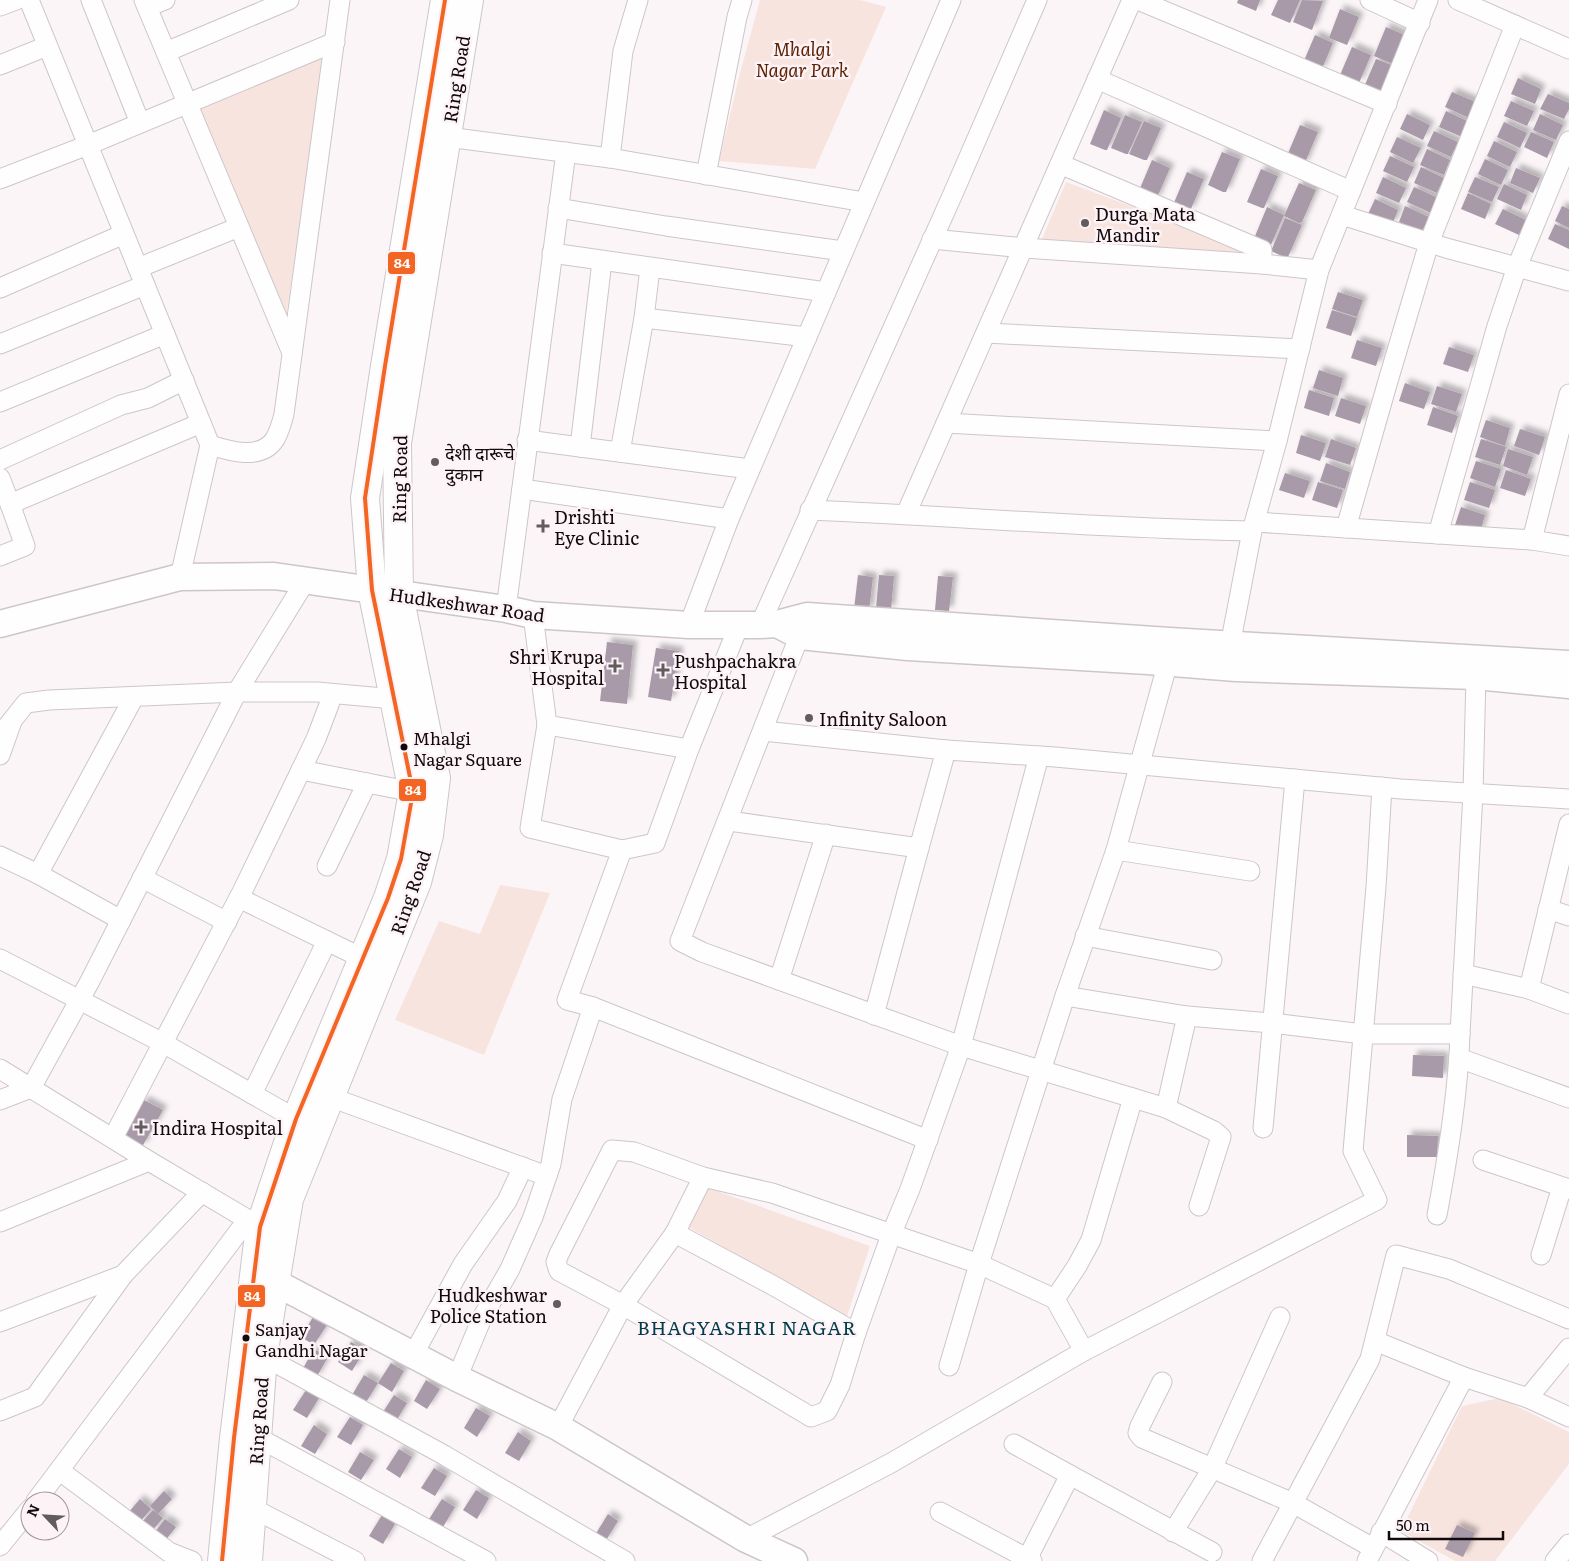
<svg xmlns="http://www.w3.org/2000/svg" width="1569" height="1561" viewBox="0 0 1569 1561" font-family="Literata,'Noto Sans Devanagari',serif">
<defs>
<filter id="shadow"><feDropShadow dx="4.5" dy="-4.5" stdDeviation="2.5" flood-color="#0004"/></filter>
</defs>
<rect width="100%" height="100%" fill="#fbf5f8"/>
<g fill="#f8e4df">
<polygon points="760,0 860,0 886,7 815,169 719,161 740,73"/>
<polygon points="325,56 285,324 198,107"/>
<polygon points="1066,182 1246,249 1241,258 1042,239"/>
<polygon points="500,885 550,893 484,1055 395,1020 439,921 480,934"/>
<polygon points="706,1187 870,1246 845,1322 778,1278 683,1224"/>
<polygon points="1500,1398 1569,1432 1569,1464 1495,1561 1455,1561 1401,1531 1462,1406"/>
</g>
<g fill="#a89aa8" filter="url(#shadow)">
<polygon points="1238,0 1260,0 1256,11 1237,3"/>
<polygon points="1278,0 1300,0 1290,23 1271,15"/>
<polygon points="1302,0 1323,1 1312,30 1293,22"/>
<polygon points="1340,9 1359,17 1347,45 1329,38"/>
<polygon points="1386,27 1405,35 1393,64 1374,56"/>
<polygon points="1315,35 1333,43 1321,71 1303,63"/>
<polygon points="1352,47 1371,55 1359,83 1340,75"/>
<polygon points="1376,59 1394,66 1382,95 1364,87"/>
<polygon points="1518,78 1541,89 1535,104 1511,94"/>
<polygon points="1452,92 1476,102 1469,118 1445,107"/>
<polygon points="1548,94 1569,103 1569,109 1564,119 1540,109"/>
<polygon points="1511,101 1534,111 1527,126 1504,116"/>
<polygon points="1104,110 1121,118 1107,150 1105,150 1090,144"/>
<polygon points="1446,111 1469,122 1462,137 1439,127"/>
<polygon points="1407,114 1430,125 1423,140 1400,129"/>
<polygon points="1540,114 1563,125 1556,140 1533,130"/>
<polygon points="1125,115 1142,122 1128,154 1126,154 1111,148"/>
<polygon points="1144,121 1161,128 1147,160 1144,160 1129,154"/>
<polygon points="1504,122 1527,133 1520,148 1497,137"/>
<polygon points="1300,125 1318,132 1304,165 1286,158"/>
<polygon points="1434,131 1458,142 1451,157 1427,146"/>
<polygon points="1531,132 1554,142 1547,158 1524,147"/>
<polygon points="1397,137 1421,148 1413,163 1390,152"/>
<polygon points="1494,141 1517,152 1510,167 1487,156"/>
<polygon points="1427,149 1450,160 1444,175 1420,165"/>
<polygon points="1222,152 1240,159 1226,192 1223,192 1208,185"/>
<polygon points="1390,156 1414,167 1407,182 1383,171"/>
<polygon points="1485,159 1508,170 1501,185 1478,174"/>
<polygon points="1152,160 1170,168 1156,200 1138,193"/>
<polygon points="1421,167 1444,178 1437,193 1414,183"/>
<polygon points="1516,168 1540,178 1533,193 1510,183"/>
<polygon points="1261,169 1278,176 1264,208 1262,208 1247,202"/>
<polygon points="1187,172 1204,179 1190,211 1173,205"/>
<polygon points="1383,177 1406,188 1399,203 1376,193"/>
<polygon points="1475,177 1499,187 1492,202 1468,192"/>
<polygon points="1299,183 1316,190 1302,222 1299,223 1284,216"/>
<polygon points="1504,184 1527,195 1521,210 1497,199"/>
<polygon points="1414,187 1438,198 1431,213 1407,202"/>
<polygon points="1468,193 1491,204 1485,219 1461,209"/>
<polygon points="1375,199 1398,210 1392,225 1368,214"/>
<polygon points="1405,206 1429,217 1422,232 1399,222"/>
<polygon points="1562,206 1569,209 1569,228 1555,221"/>
<polygon points="1267,207 1284,215 1270,247 1253,241"/>
<polygon points="1503,209 1526,220 1519,235 1495,224"/>
<polygon points="1285,218 1302,225 1288,257 1286,258 1271,251"/>
<polygon points="1555,224 1569,230 1569,249 1548,239"/>
<polygon points="1338,292 1363,300 1357,317 1332,309"/>
<polygon points="1332,310 1357,318 1351,336 1326,328"/>
<polygon points="1357,340 1382,348 1376,366 1351,358"/>
<polygon points="1449,347 1474,355 1468,372 1443,364"/>
<polygon points="1319,370 1343,378 1338,396 1313,388"/>
<polygon points="1405,383 1430,392 1424,409 1399,401"/>
<polygon points="1437,386 1462,394 1456,412 1431,404"/>
<polygon points="1309,390 1334,398 1329,416 1304,408"/>
<polygon points="1341,398 1366,406 1360,424 1335,416"/>
<polygon points="1433,407 1458,416 1452,433 1427,425"/>
<polygon points="1486,420 1510,428 1505,446 1480,437"/>
<polygon points="1520,429 1545,437 1539,455 1514,446"/>
<polygon points="1301,435 1326,443 1320,461 1296,453"/>
<polygon points="1331,439 1356,448 1350,465 1325,457"/>
<polygon points="1481,439 1506,447 1500,465 1475,457"/>
<polygon points="1508,449 1533,457 1527,475 1503,466"/>
<polygon points="1476,461 1501,469 1495,487 1470,478"/>
<polygon points="1326,463 1350,472 1345,489 1320,481"/>
<polygon points="1506,470 1531,479 1525,496 1500,488"/>
<polygon points="1285,473 1310,481 1304,498 1279,490"/>
<polygon points="1318,482 1343,490 1337,508 1312,500"/>
<polygon points="1470,482 1495,490 1489,508 1464,500"/>
<polygon points="1461,507 1485,515 1480,533 1455,525"/>
<polygon points="858,575 873,577 869,611 854,609"/>
<polygon points="879,575 894,576 891,610 876,608"/>
<polygon points="938,576 953,577 949,611 935,610"/>
<polygon points="607,642 633,645 627,704 600,701"/>
<polygon points="656,648 679,651 671,701 648,697"/>
<polygon points="1413,1055 1444,1056 1443,1078 1412,1076"/>
<polygon points="144,1100 163,1110 142,1147 124,1136"/>
<polygon points="1407,1135 1438,1136 1437,1157 1407,1157"/>
<polygon points="313,1317 327,1325 314,1345 301,1337"/>
<polygon points="351,1342 365,1350 352,1371 338,1362"/>
<polygon points="314,1349 328,1357 316,1378 302,1370"/>
<polygon points="391,1363 404,1371 392,1392 378,1383"/>
<polygon points="364,1375 378,1383 365,1404 352,1395"/>
<polygon points="426,1380 440,1389 427,1409 414,1401"/>
<polygon points="306,1390 319,1398 307,1418 293,1410"/>
<polygon points="394,1395 407,1403 395,1423 381,1415"/>
<polygon points="476,1408 490,1416 477,1437 464,1428"/>
<polygon points="350,1417 363,1425 351,1445 337,1437"/>
<polygon points="314,1425 327,1434 315,1454 301,1446"/>
<polygon points="518,1432 531,1441 519,1461 505,1453"/>
<polygon points="399,1449 412,1457 400,1478 386,1469"/>
<polygon points="360,1452 374,1460 361,1480 348,1472"/>
<polygon points="434,1468 447,1476 435,1496 421,1488"/>
<polygon points="476,1490 489,1498 477,1519 463,1510"/>
<polygon points="164,1491 172,1499 158,1514 150,1506"/>
<polygon points="140,1499 151,1509 139,1523 128,1513"/>
<polygon points="442,1499 455,1507 443,1527 429,1519"/>
<polygon points="153,1510 163,1518 151,1532 141,1523"/>
<polygon points="608,1514 618,1521 605,1542 595,1535"/>
<polygon points="382,1515 395,1524 383,1544 369,1536"/>
<polygon points="165,1519 176,1527 165,1541 154,1533"/>
<polygon points="1457,1525 1475,1533 1463,1557 1445,1549"/>
</g>
<g fill="none" stroke-linecap="round" stroke-linejoin="round">
<g stroke="#cdc6c9" stroke-width="21">
<g id="street">
<polyline points="29,0 210,445 180,577"/>
<polyline points="91,0 140,123"/>
<polyline points="144,0 292,353"/>
<polyline points="1138,0 1387,104"/>
<polyline points="1370,0 1420,23"/>
<polyline points="1458,0 1569,49"/>
<polyline points="0,6 16,0"/>
<polyline points="147,7 165,0"/>
<polyline points="166,52 289,0"/>
<polyline points="0,65 47,46"/>
<polyline points="1097,79 1351,191"/>
<polyline points="447,137 610,158 864,202"/>
<polyline points="610,158 623,51 638,0"/>
<polyline points="1060,164 1262,250 1262,264"/>
<polyline points="706,175 737,17 742,0"/>
<polyline points="0,179 88,145 335,42"/>
<polyline points="558,208 666,226 843,251"/>
<polyline points="1342,215 1446,248 1569,281"/>
<polyline points="932,239 1024,248 1262,264 1319,270"/>
<polyline points="552,253 826,292"/>
<polyline points="138,268 239,227"/>
<polyline points="0,288 124,234"/>
<polyline points="644,318 807,337"/>
<polyline points="986,333 1300,349"/>
<polyline points="0,344 145,285"/>
<polyline points="0,402 165,334"/>
<polyline points="946,423 1277,441"/>
<polyline points="527,440 580,447 602,261"/>
<path d="M210,445c19,6 51,16 65,-6 4,-7 7,-17 9,-25l56,-414"/>
<polyline points="580,447 750,469"/>
<polyline points="620,452 644,318 650,268"/>
<polyline points="0,460 121,405 148,398 184,380"/>
<polyline points="0,478 10,504 201,423"/>
<polyline points="522,489 729,519"/>
<path d="M810,510c148,6 295,19 442,21"/>
<polyline points="906,514 1132,0"/>
<polyline points="1255,522 1532,540 1569,546"/>
<polyline points="1346,528 1388,381 1429,243 1515,25"/>
<polyline points="1438,534 1497,326 1517,267 1569,141"/>
<polyline points="1532,540 1569,394"/>
<polyline points="0,556 25,546 10,504"/>
<polyline points="506,609 566,152"/>
<polyline points="533,615 547,725 689,749"/>
<polyline points="804,624 680,941 702,952 961,1046 1166,1108 1214,1131 1221,1137 1199,1206"/>
<polyline points="689,625 729,519 951,0"/>
<polyline points="760,625 952,196 1037,0"/>
<polyline points="1228,656 1252,531 1277,441 1319,270 1428,0"/>
<polyline points="547,725 530,828 622,850"/>
<polyline points="0,731 6,728 26,703 49,700 237,692 317,692 394,699"/>
<polyline points="763,731 946,750"/>
<polyline points="0,755 12,721"/>
<polyline points="301,770 413,792"/>
<polyline points="729,821 919,848 946,750 1055,757 1401,789 1569,799"/>
<polyline points="1116,850 1250,871"/>
<polyline points="0,856 38,874 121,920"/>
<polyline points="327,866 367,783"/>
<polyline points="38,874 134,697"/>
<polyline points="142,878 227,922"/>
<polyline points="239,898 364,959"/>
<polyline points="1548,909 1569,916"/>
<polyline points="1085,936 1212,960"/>
<polyline points="0,959 163,1043 296,1119"/>
<polyline points="1463,974 1529,989 1569,1004"/>
<polyline points="779,980 826,834"/>
<polyline points="1529,989 1569,824"/>
<polyline points="1065,996 1187,1016 1166,1108"/>
<polyline points="593,1007 928,1140"/>
<polyline points="874,1015 919,848"/>
<polyline points="1187,1016 1272,1023 1363,1034 1460,1034 1473,793 1476,676"/>
<polyline points="1459,1058 1569,1098"/>
<polyline points="0,1069 149,1161 257,1225"/>
<polyline points="252,1094 327,941"/>
<polyline points="330,1097 547,1176"/>
<polyline points="0,1100 31,1088 90,981 237,692 306,580"/>
<polyline points="1263,1128 1295,779"/>
<polyline points="113,1138 243,890 316,739 333,694"/>
<polyline points="1483,1160 1569,1189"/>
<polyline points="703,1177 634,1152 612,1150 559,1254 556,1262 559,1271 623,1305 811,1417 827,1411 840,1385 856,1333 891,1235 910,1189 961,1046 1039,756"/>
<path d="M1437,1215c11,-59 21,-120 23,-181"/>
<polyline points="0,1222 149,1161"/>
<polyline points="675,1233 774,1286 856,1333"/>
<polyline points="1541,1255 1562,1187"/>
<polyline points="1055,1299 1077,1266 1091,1240 1133,1098"/>
<polyline points="0,1322 123,1275 202,1192"/>
<polyline points="1375,1341 1464,1377"/>
<polyline points="413,1355 463,1264 507,1201 523,1167"/>
<polyline points="263,1356 444,1455 625,1561"/>
<polyline points="949,1366 979,1264 1055,1299 1084,1351"/>
<polyline points="457,1378 482,1318 510,1269 533,1217 551,1164 562,1099 593,1007 567,1000 622,850 655,843 689,749 739,625"/>
<polyline points="1162,1382 1140,1426 1138,1433 1142,1438 1293,1503 1373,1548"/>
<polyline points="1528,1398 1569,1417"/>
<polyline points="0,1411 35,1397 123,1275"/>
<polyline points="558,1427 623,1305 675,1233 703,1177 772,1193 979,1264 1065,996 1116,850 1168,662 1168,650"/>
<polyline points="257,1437 486,1561"/>
<polyline points="1014,1444 1070,1475"/>
<polyline points="60,1471 169,1552 192,1561"/>
<polyline points="36,1501 248,1219"/>
<polyline points="252,1508 355,1561"/>
<polyline points="940,1512 1032,1561"/>
<polyline points="1173,1532 1212,1469 1280,1317"/>
<polyline points="1381,1532 1428,1561"/>
<polyline points="746,1539 891,1463 1084,1351 1377,1200 1353,1151 1376,887 1382,787"/>
<polyline points="0,1546 30,1509"/>
<polyline points="1026,1561 1070,1475 1212,1552"/>
<polyline points="1262,1561 1370,1359 1396,1255 1449,1269 1569,1319"/>
<polyline points="1367,1561 1464,1377 1528,1398 1569,1348"/>
<polyline points="1555,1561 1569,1544"/>
</g>
</g>
<g stroke="#cdc6c9" stroke-width="29">
<g id="secondary">
<polyline points="0,624 180,577 274,576 506,609 533,615 689,625 760,625 777,624 807,616 1169,641 1569,664"/>
<polyline points="777,624 800,636 908,647 1148,661 1236,668 1476,676 1569,685"/>
<polyline points="276,1283 457,1378 558,1427 746,1539 794,1561"/>
</g>
</g>
<g stroke="#cdc6c9" stroke-width="30">
<g id="highway">
<polyline points="222,1561 234,1438 260,1227 296,1119 388,898 401,859 413,792 372,590 365,498 385,366 445,0"/>
<polyline points="248,1561 263,1356 289,1199 417,882 429,835 436,778 399,595 397,443 469,0"/>
</g>
</g>
<use href="#street" stroke="#fefefe" stroke-width="19"/>
<use href="#secondary" stroke="#fefefe" stroke-width="26"/>
<use href="#highway" stroke="#fefefe" stroke-width="28"/>
<g stroke="#fdf3f7" stroke-width="8">
<polyline id="bus-1" points="222,1561 234,1438 260,1227 296,1119 388,898 401,859 413,792 372,590 365,498 385,366 445,0"/>
</g>
<use href="#bus-1" stroke="#f26522" stroke-width="4"/>
</g>
<g fill="#635c5f" stroke="#fdf3f7" stroke-width="2">
<circle cx="1085" cy="223" r="5"/>
<circle cx="435" cy="462" r="5"/>
<path d="M540.5 518.5h5v5h5v5h-5v5h-5v-5h-5v-5h5z"/>
<path d="M612.5 658.5h5v5h5v5h-5v5h-5v-5h-5v-5h5z"/>
<path d="M660.5 662.5h5v5h5v5h-5v5h-5v-5h-5v-5h5z"/>
<circle cx="809" cy="718" r="5"/>
<path d="M138.5 1119.5h5v5h5v5h-5v5h-5v-5h-5v-5h5z"/>
<circle cx="557" cy="1304" r="5"/>
</g>
<g fill="#110a0d" stroke="#fdf3f7" stroke-width="2">
<circle cx="404" cy="747" r="4.5"/>
<circle cx="246" cy="1338" r="4.5"/>
</g>
<g text-anchor="middle" dominant-baseline="central" stroke-width="5" stroke-linejoin="round" paint-order="stroke">
<g font-size="17" fill="#110a0d" stroke="#fdf3f7" text-anchor="start">
<text x="413" y="737">Mhalgi<tspan x="413" dy="21">Nagar Square</tspan></text>
<text x="255" y="1328">Sanjay<tspan x="255" dy="21">Gandhi Nagar</tspan></text>
</g>
<g font-size="18" font-style="italic" fill="#5c2303" stroke="#fdf3f7">
<text x="802" y="48">Mhalgi<tspan x="802" dy="21">Nagar Park</tspan></text>
</g>
<g font-size="18" fill="#110a0d" stroke="#fdf3f7">
<text transform="translate(456 79) rotate(-81)">Ring Road</text>
<text transform="translate(399 479) rotate(-89)">Ring Road</text>
<text transform="translate(467 604) rotate(8)">Hudkeshwar Road</text>
<text transform="translate(410 892) rotate(-71)">Ring Road</text>
<text transform="translate(258 1421) rotate(-86)">Ring Road</text>
</g>
<g font-size="18" fill="#110a0d" stroke="#fdf3f7" text-anchor="start">
<text x="1095" y="213">Durga Mata<tspan x="1095" dy="21">Mandir</tspan></text>
<text x="445" y="452">देशी दारूचे<tspan x="445" dy="21">दुकान</tspan></text>
<text x="554" y="516">Drishti<tspan x="554" dy="21">Eye Clinic</tspan></text>
<text x="604" y="656" text-anchor="end">Shri Krupa<tspan x="604" dy="21">Hospital</tspan></text>
<text x="674" y="660">Pushpachakra<tspan x="674" dy="21">Hospital</tspan></text>
<text x="819" y="718">Infinity Saloon</text>
<text x="152" y="1127">Indira Hospital</text>
<text x="547" y="1294" text-anchor="end">Hudkeshwar<tspan x="547" dy="21">Police Station</tspan></text>
</g>
<g font-size="19" letter-spacing="1" fill="#003d4b" stroke="#fdf3f7">
<text x="747" y="1327">BHAGYASHRI NAGAR</text>
</g>
</g>
<g stroke="#fdf3f7" stroke-width="2">
<rect x="387" y="251" width="29" height="24" rx="5" fill="#f26522"/>
<rect x="398" y="778" width="29" height="24" rx="5" fill="#f26522"/>
<rect x="237" y="1284" width="29" height="24" rx="5" fill="#f26522"/>
</g>
<g font-size="14" text-anchor="middle" font-weight="bold" fill="#fff">
<text x="402" y="268">84</text>
<text x="413" y="795">84</text>
<text x="252" y="1301">84</text>
</g>
<g transform="translate(45 1516) rotate(295)"><circle r="24" fill="#fdf3f7" stroke="#9f9699"/>
<path d="M0-4L9 19L0 12L-9 19Z" fill="#635c5f"/>
<text y="-8" font-size="14" font-weight="bold" text-anchor="middle" fill="#110a0d">N</text>
</g>
<path d="M1389 1531v8h114v-8" fill="none" stroke="#110a0d" stroke-width="2.5"/>
<text x="1396" y="1531" font-size="15" fill="#110a0d" stroke="#fdf3f7" stroke-width="4" paint-order="stroke">50 m</text>
</svg>
